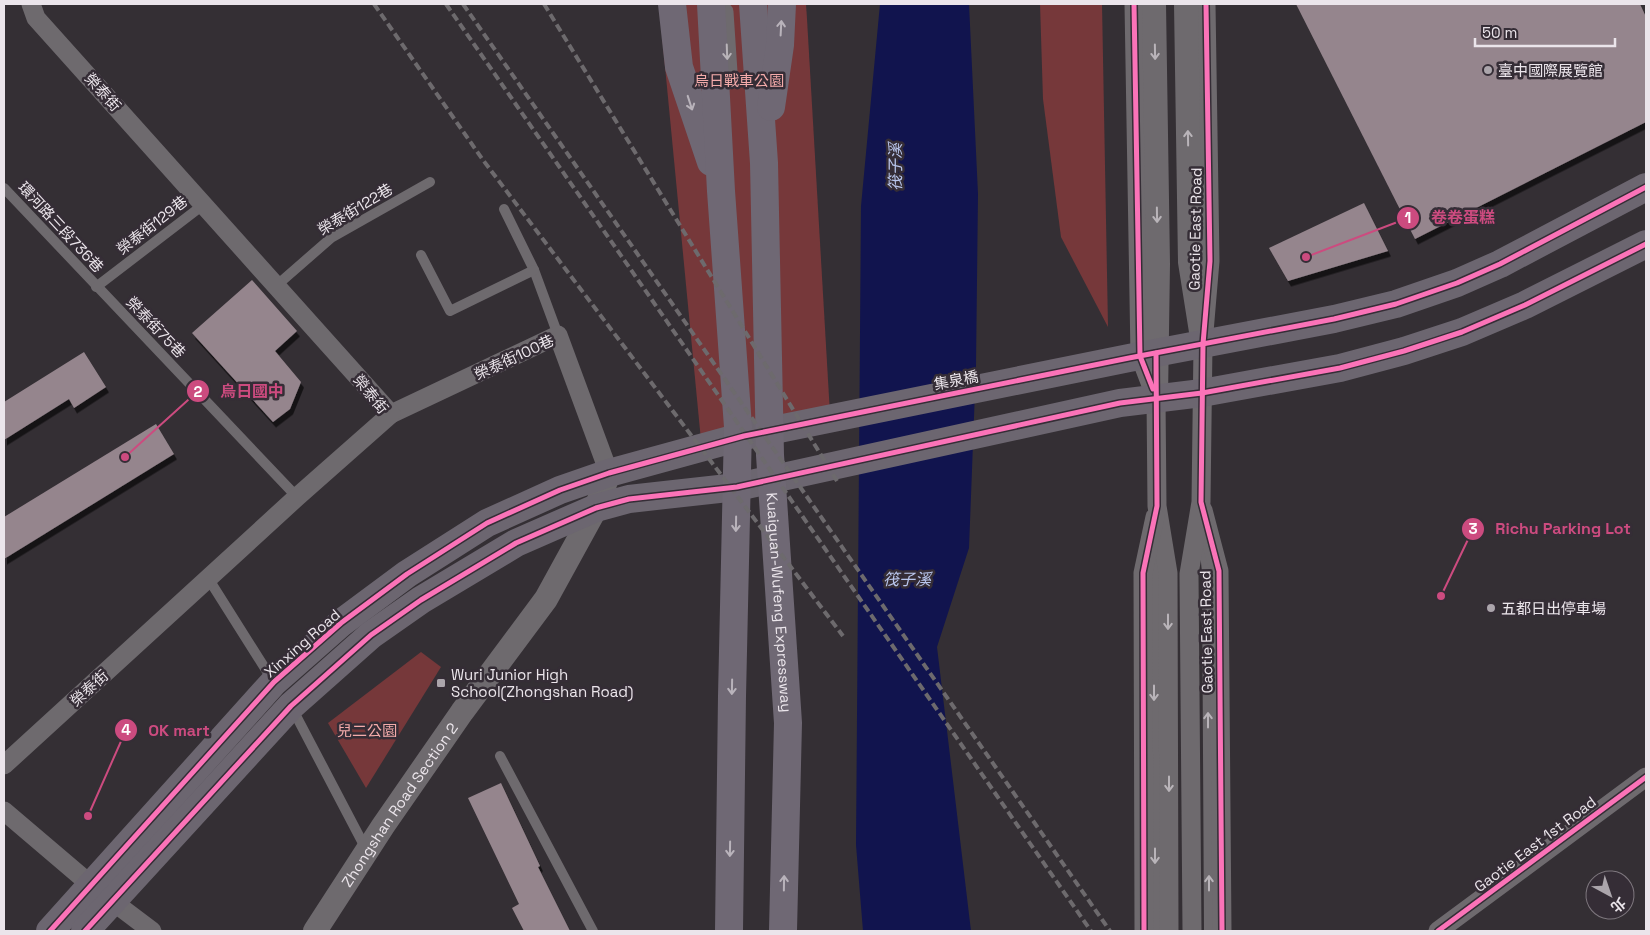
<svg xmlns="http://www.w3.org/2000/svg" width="1650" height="935" viewBox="0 0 1650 935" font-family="'Space Grotesk','Noto Sans TC',sans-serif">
<defs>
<filter id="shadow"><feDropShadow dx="3" dy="5.5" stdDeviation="0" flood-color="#0009"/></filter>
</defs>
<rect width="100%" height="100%" fill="#342f34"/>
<g fill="#76383a">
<polygon points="659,4 806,4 807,19 830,414 702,451"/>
<polygon points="1040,4 1102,4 1108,327 1061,237 1043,99"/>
<polygon points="421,652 441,667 366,788 328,723"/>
</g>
<polygon fill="#11144e" points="880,4 969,4 978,194 976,365 969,548 937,647 971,931 863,931 856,845 861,206"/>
<g fill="#95858d" filter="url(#shadow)">
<polygon points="1296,4 1640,4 1646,17 1646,122 1415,239"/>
<polygon points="1364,203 1388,251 1288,281 1269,248"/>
<polygon points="252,280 297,331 275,351 301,382 290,409 273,422 192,333"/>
<polygon points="84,352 106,387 74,408 69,399 4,440 4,402"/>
<polygon points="156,424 174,454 4,559 4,517"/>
<polygon points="501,783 540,866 538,867 570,931 524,931 512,908 519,904 468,798"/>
</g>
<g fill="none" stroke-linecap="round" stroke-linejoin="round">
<g stroke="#6e6a6e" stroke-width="10">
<polyline points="4,188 297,497"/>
<polyline points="504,209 534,270 558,335"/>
<polyline points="421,255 450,311 534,270"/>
<polyline points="276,286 331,238 430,182"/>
<polyline points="96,287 203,205"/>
<polyline points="1204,543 1207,572 1209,931"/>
<polyline points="208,578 273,681"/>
<polyline points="292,708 367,851"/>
<polyline points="500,756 593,931"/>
<polyline points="1155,931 1155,549"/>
</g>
<g stroke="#6e6a6e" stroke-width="19">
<polyline points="1134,4 1140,356 1156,398 1157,506 1168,573 1169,931"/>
<polyline points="724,12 728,72"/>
<polyline points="391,414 558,335 609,473"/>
<polyline points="1203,510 1219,571 1222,931"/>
<polyline points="4,765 297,497 391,414 36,18 31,4"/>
<polyline points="4,811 91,885 152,931"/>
<polyline points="1144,931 1143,573 1155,517"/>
<polyline points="1192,931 1189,574 1201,502 1203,344 1210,261 1206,4"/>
<polyline points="1438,931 1646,777"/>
</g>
<g stroke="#6e6a6e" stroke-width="24">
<polyline points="1154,4 1158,264 1156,398"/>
<polyline points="1186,4 1190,262 1203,344"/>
<path id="s1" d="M315,931l68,-105 79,-114 84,-113 50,-91 13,-35"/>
</g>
<g stroke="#6c6670" stroke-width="28">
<polyline points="50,931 274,682 341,623 407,574 487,523 560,490 609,473 744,436 1129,358 1334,319 1396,304 1457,283 1500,264 1646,187"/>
<polyline points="85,931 291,706 371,635 421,600 516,543 596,508 629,499 737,487 1120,403 1202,393 1340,368 1404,351 1462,332 1525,305 1646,244"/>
</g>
<g stroke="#6f6874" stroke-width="28">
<polyline points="672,4 679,67 711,162"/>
<polyline points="711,4 721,191 738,427 732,696 729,931"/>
<path id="s2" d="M753,4l11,159 6,292 18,268 -5,208"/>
<polyline points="771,107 780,45 782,4"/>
</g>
<g stroke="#6d6a6d" stroke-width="4" stroke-dasharray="8 4" stroke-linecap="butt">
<polyline points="374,4 483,160 843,636"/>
<polyline points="446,4 1091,931"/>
<polyline points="463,4 1110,931"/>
<polyline points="544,4 837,481"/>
</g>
<g stroke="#352d36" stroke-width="8">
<g id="cycleway">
<polyline points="1134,4 1140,356 1153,389"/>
<polyline points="1206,4 1210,261 1203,344 1201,502 1219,571 1222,931"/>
<polyline points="50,931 274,682 341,623 407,574 487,523 560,490 609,473 744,436 1129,358 1334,319 1396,304 1457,283 1500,264 1646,187"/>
<polyline points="85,931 291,706 371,635 421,600 516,543 596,508 629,499 737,487 1120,403 1202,393 1340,368 1404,351 1462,332 1525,305 1646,244"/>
<polyline points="1144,931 1143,573 1157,506 1156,353"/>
<polyline points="1438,931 1646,777"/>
</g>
</g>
<use href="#cycleway" stroke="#fb73b8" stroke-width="5"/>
</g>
<defs><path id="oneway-shaft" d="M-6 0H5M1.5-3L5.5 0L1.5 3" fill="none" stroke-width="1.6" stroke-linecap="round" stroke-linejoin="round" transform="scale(1.25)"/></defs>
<g stroke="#b9b3bb">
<use href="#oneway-shaft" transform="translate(781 28) rotate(-87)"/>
<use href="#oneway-shaft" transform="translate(690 103) rotate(72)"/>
<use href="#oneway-shaft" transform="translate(736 524) rotate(91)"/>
<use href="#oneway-shaft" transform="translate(732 687) rotate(91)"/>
<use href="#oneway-shaft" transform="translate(730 849) rotate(91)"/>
<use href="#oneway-shaft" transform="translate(784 883) rotate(-89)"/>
</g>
<g stroke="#b9b4b9">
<use href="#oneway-shaft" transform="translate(727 52) rotate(88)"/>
<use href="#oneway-shaft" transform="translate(1155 52) rotate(89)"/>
<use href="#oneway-shaft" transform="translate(1188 138) rotate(-91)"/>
<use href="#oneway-shaft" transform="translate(1157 215) rotate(89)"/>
<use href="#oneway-shaft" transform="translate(1168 622) rotate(90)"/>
<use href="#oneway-shaft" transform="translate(1154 693) rotate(90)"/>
<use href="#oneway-shaft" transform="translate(1208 720) rotate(-90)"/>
<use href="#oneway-shaft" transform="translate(1169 784) rotate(90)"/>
<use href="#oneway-shaft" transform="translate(1155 856) rotate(90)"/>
<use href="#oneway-shaft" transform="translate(1209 883) rotate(-90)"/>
</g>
<g fill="#aba5ab" stroke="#352d36" stroke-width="2">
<circle cx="1488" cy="70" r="5"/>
<circle cx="1491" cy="608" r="5"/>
<rect x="436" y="678" width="10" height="10" rx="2.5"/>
</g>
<g text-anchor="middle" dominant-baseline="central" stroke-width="5" stroke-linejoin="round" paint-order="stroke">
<g font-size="15" fill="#ebe5eb" stroke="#352d36" text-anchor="start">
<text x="1498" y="70">臺中國際展覽館</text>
<text x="1501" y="608">五都日出停車場</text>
<text x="451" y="674">Wuri Junior High<tspan x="451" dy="17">School(Zhongshan Road)</tspan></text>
</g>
<g font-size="15" fill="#f4abaa" stroke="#352d36">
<text x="739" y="80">烏日戰車公園</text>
<text x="367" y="730">兒二公園</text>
</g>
<g font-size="15" fill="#ebe5eb" stroke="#352d36">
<text transform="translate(103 92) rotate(48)">榮泰街</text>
<text transform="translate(355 209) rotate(-31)">榮泰街122巷</text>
<text transform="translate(152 225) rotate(-38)">榮泰街129巷</text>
<text transform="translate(61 227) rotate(47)">環河路三段736巷</text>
<text transform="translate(1195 229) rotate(-89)">Gaotie East Road</text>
<text transform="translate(156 327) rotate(46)">榮泰街75巷</text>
<text transform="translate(514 357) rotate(-25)">榮泰街100巷</text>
<text transform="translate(956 380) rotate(-11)">集泉橋</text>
<text transform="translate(371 394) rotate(51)">榮泰街</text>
<text stroke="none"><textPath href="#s2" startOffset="599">Kuaiguan-Wufeng Expressway</textPath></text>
<text transform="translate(1206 632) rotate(-91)">Gaotie East Road</text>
<text transform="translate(302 643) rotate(-41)">Xinxing Road</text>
<text transform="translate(89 688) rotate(-42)">榮泰街</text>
<text stroke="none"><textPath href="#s1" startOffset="152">Zhongshan Road Section 2</textPath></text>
<text transform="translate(1535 844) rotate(-37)">Gaotie East 1st Road</text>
</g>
<g font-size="16" font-style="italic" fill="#b9c6ed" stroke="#352d36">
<text transform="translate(895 167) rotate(-90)">筏子溪</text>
<text x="907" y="579">筏子溪</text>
</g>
</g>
<path fill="none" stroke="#cc4b7f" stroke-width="2" d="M1306 257L1408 218M125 457L198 391M1441 596L1473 529M88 816L126 730"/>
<g fill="#cc4b7f" stroke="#352d36" stroke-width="2">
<circle cx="1306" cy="257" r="5"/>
<circle cx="125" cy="457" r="5"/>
<circle cx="1441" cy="596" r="5"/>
<circle cx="88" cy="816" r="5"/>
<circle cx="1408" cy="218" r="12"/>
<circle cx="198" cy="391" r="12"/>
<circle cx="1473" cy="529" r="12"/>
<circle cx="126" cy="730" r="12"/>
</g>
<g font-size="15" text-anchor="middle" font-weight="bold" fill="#fff">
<text x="1408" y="223">1</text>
<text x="198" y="397">2</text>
<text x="1473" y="534">3</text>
<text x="126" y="735">4</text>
</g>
<g font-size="16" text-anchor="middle" font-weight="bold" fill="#cc4b7f" stroke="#352d36" stroke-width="5" stroke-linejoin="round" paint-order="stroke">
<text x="1463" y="223">卷卷蛋糕</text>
<text x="252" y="397">烏日國中</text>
<text x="1563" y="534">Richu Parking Lot</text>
<text x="179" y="736">OK mart</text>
</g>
<rect width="1650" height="935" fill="none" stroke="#ebe5eb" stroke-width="10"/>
<g transform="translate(1610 895) rotate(140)"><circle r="24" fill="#352d36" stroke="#7e777e"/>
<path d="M0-4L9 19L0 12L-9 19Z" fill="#aba5ab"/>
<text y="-8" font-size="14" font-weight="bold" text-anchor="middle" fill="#ebe5eb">北</text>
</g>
<path d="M1475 38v8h140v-8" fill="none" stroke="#ebe5eb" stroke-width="2.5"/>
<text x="1482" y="38" font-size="15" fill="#ebe5eb" stroke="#352d36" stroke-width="4" paint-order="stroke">50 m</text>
</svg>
